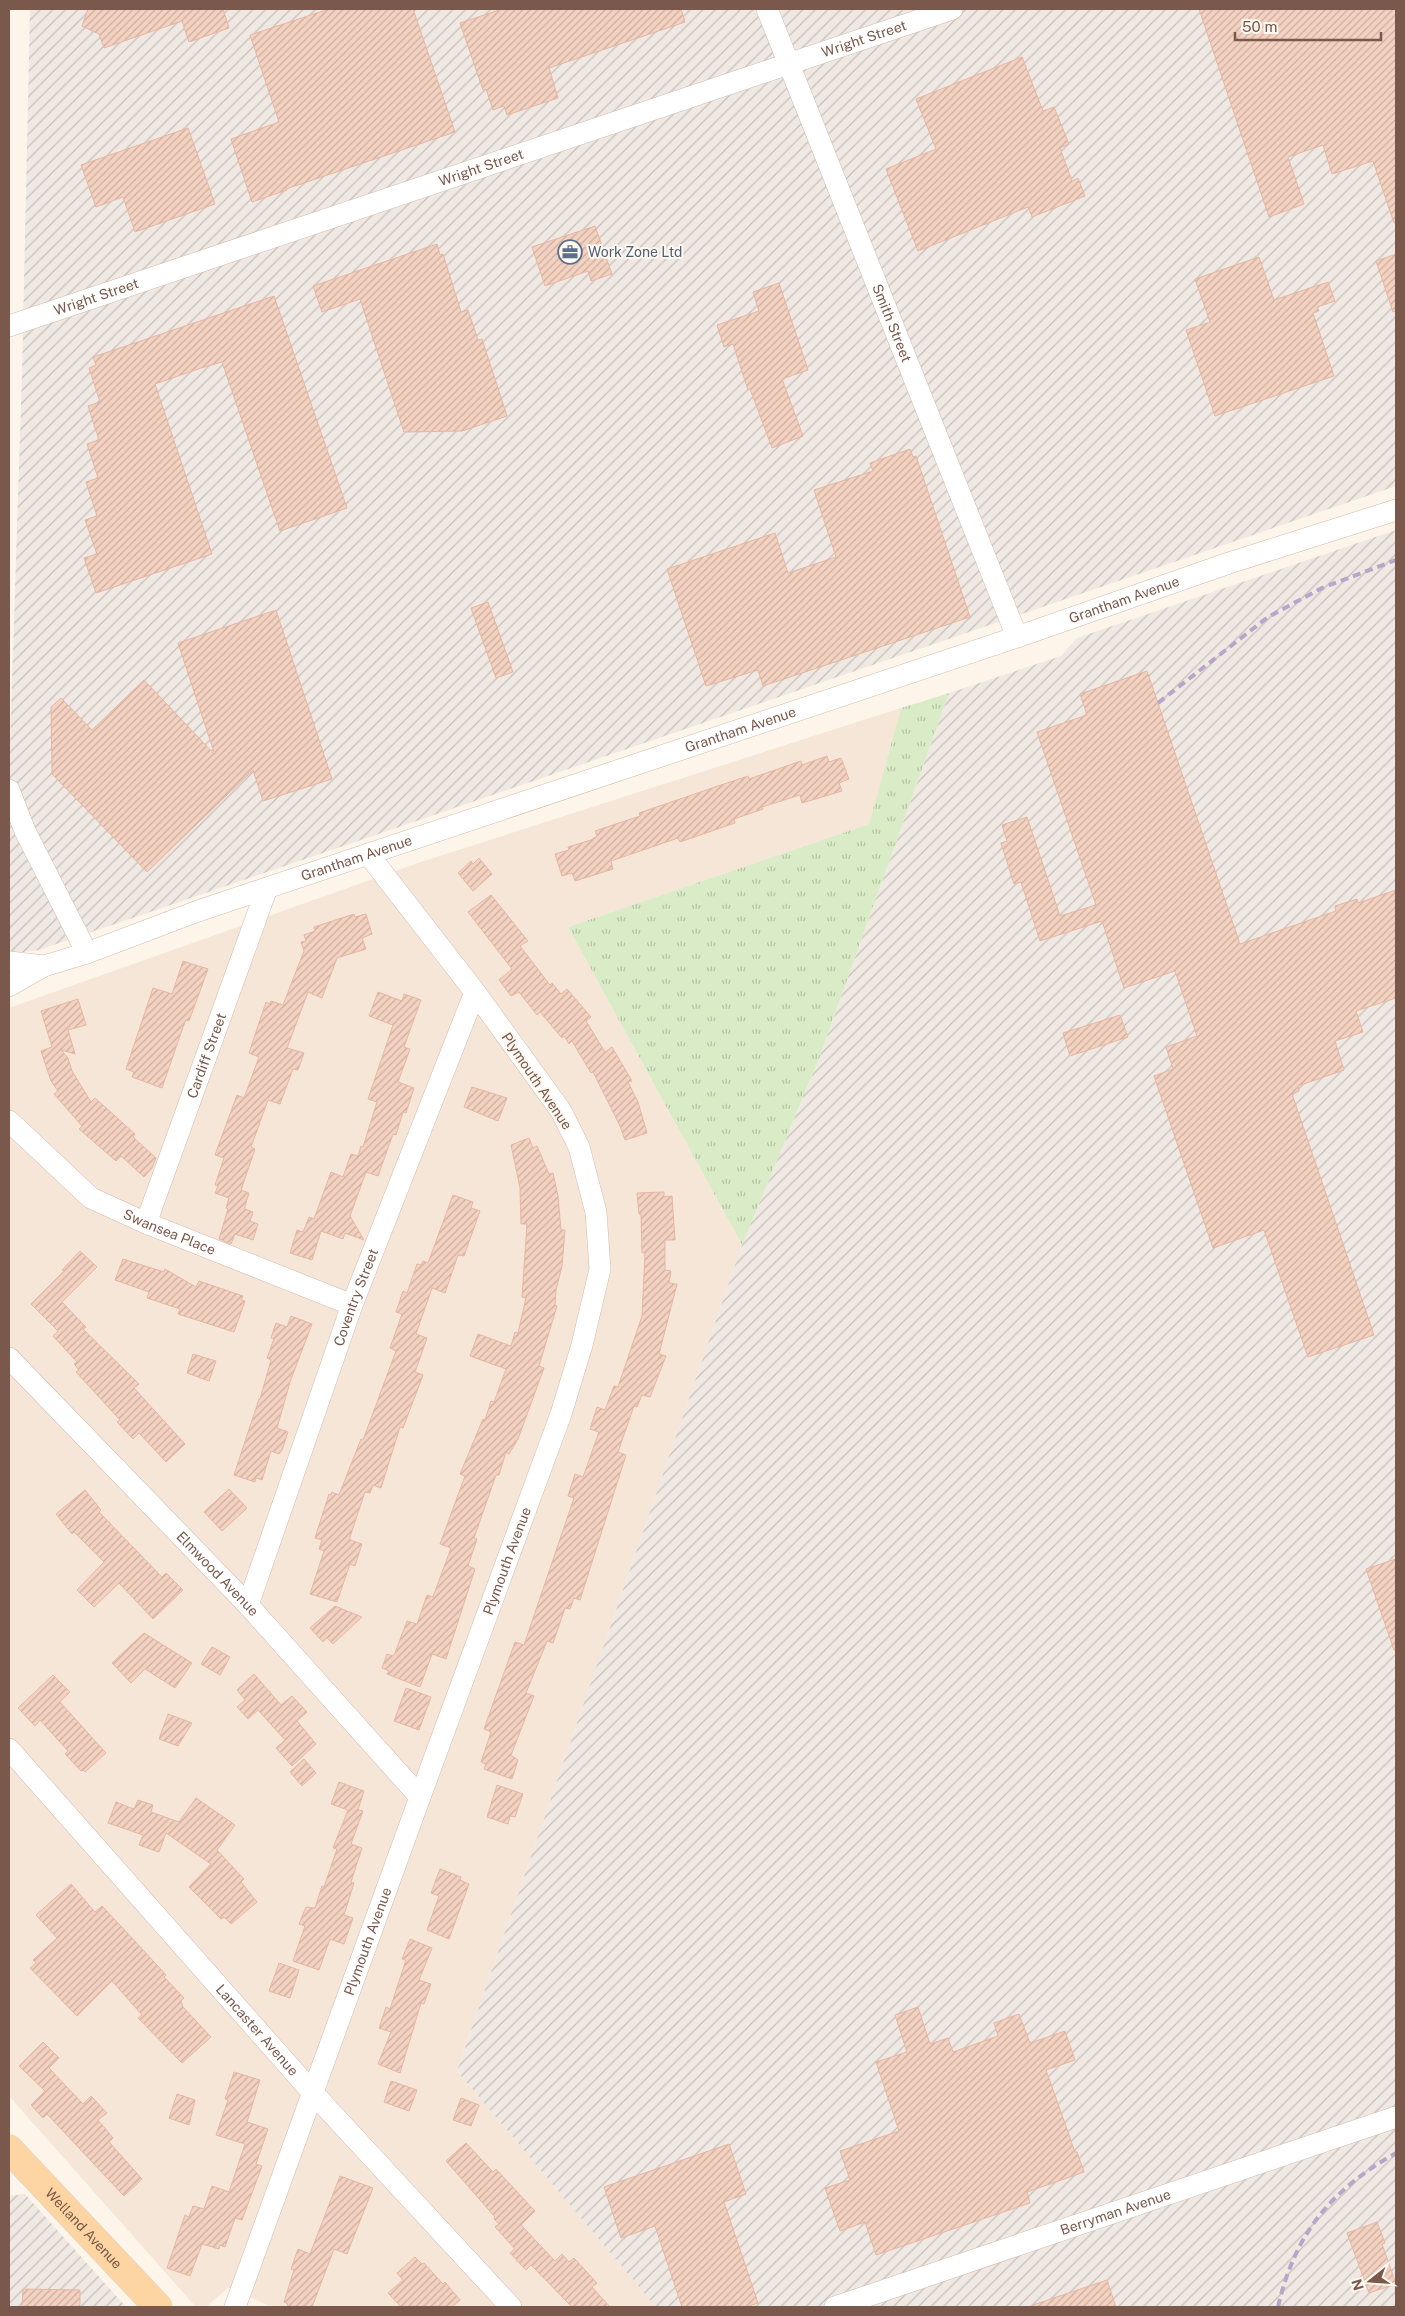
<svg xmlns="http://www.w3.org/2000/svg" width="1405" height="2316" viewBox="0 0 1405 2316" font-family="'Public Sans',sans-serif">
<defs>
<pattern id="industrial-furrows" width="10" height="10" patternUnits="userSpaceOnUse" patternTransform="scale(1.25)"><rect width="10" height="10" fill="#efe8e3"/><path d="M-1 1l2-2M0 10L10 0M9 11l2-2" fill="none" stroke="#c7bfba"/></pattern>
<pattern id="grass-tufts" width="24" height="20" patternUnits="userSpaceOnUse" patternTransform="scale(1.25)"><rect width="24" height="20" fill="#d9ecc7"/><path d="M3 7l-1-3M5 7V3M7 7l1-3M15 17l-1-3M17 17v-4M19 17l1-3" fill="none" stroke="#b5c2a4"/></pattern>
<pattern id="building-hatch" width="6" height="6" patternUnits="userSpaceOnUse" patternTransform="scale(1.25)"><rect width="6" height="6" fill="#f4d2c1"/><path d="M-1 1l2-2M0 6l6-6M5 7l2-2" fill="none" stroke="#cbad9f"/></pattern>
</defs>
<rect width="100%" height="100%" fill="#fdf5ea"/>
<polygon fill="#f5e6d8" points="901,708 869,824 568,927 742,1245 457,2071 656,2307 272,2307 228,2288 206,2307 196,2307 9,2096 9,1008 418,863"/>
<g fill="url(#industrial-furrows)">
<polygon points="30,9 1396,9 1396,486 39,950 9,954 9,775 22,375"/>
<polygon points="1396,530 1396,2307 656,2307 457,2071 742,1245 820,1056 949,693 1061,656 1077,638"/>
<polygon points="25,2194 126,2307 9,2307 9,2196"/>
</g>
<polygon fill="url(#grass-tufts)" points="949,693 820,1056 742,1245 568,927 869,824 901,708"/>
<g fill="url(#building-hatch)" stroke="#e7b7a1">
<polygon points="88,9 223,9 229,28 189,42 182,21 104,48 99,34 82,26"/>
<polygon points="329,9 413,9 455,132 286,189 287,190 252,202 231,139 279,122 250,35"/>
<polygon points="502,9 681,9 685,22 549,68 558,98 507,115 504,106 493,110 486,89 483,90 460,23"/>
<polygon points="1199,9 1396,9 1396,223 1394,223 1373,161 1332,174 1323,145 1288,157 1304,204 1269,217"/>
<polygon points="1022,57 1043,111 1054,107 1069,144 1060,148 1072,181 1078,178 1085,196 1032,217 1028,207 918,251 886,169 936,149 916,99"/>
<polygon points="188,128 215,204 135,232 123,197 96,207 81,165"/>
<polygon points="595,226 612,274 591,281 588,271 545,286 532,247"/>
<polygon points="437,244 440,255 443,254 461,312 468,310 478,340 482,339 507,416 462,431 404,432 360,299 322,312 313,286"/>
<polygon points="1396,254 1396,311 1393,312 1376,261"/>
<polygon points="1259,257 1274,300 1328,282 1335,301 1317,307 1319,311 1313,313 1334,376 1215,416 1186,330 1210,322 1195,279"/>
<polygon points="779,283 808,370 782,379 803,436 772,448 750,389 748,390 733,344 724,347 717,325 759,311 753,292"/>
<polygon points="274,296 347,508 280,531 222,362 201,368 155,384 212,554 96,593 84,558 97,554 85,520 97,516 86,482 98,478 87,444 99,440 88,406 100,402 89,368 96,365 93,357"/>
<polygon points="910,449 913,457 916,456 970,617 763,686 758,670 706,686 667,569 775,533 788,573 836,557 814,490 873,471 870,463"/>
<polygon points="488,602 513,672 496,678 471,608"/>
<polygon points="276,610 332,779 263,801 253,770 147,872 52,774 51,707 61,698 92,730 144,680 215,755 178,643"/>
<polygon points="1147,671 1240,944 1336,911 1335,906 1357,899 1358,903 1396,890 1396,998 1356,1011 1363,1032 1335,1041 1344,1070 1298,1086 1299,1091 1292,1094 1374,1335 1308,1357 1264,1230 1213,1248 1154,1076 1173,1069 1166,1047 1197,1036 1175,971 1124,988 1102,921 1040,941 1021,882 1014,884 1001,843 1007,841 1002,825 1027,817 1060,916 1096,905 1037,732 1087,715 1080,694"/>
<polygon points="827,756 829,762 841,758 849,779 839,783 842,791 802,803 800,795 762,807 763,809 734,819 735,823 680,842 678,838 611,861 613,869 575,881 572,873 562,876 555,854 569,850 568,847 591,840 597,836 595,831 640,816 639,813 718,786 748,776 749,779 801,761 802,765"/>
<polygon points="479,858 492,874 473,891 458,873 471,861 473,864"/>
<polygon points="491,895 528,941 520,946 550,985 552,983 561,994 567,989 591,1017 586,1021 605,1052 612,1047 632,1081 628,1082 638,1102 647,1133 625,1140 620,1126 593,1072 591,1073 572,1041 569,1044 564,1036 562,1038 540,1012 537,1015 519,992 511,996 499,980 512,969 468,912"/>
<polygon points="354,914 355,917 366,914 372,934 362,938 366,949 337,958 322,998 308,992 287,1048 304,1053 298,1070 293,1069 280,1104 268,1100 251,1147 255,1149 241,1190 249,1193 245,1206 245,1209 253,1212 250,1221 258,1224 253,1240 235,1234 231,1244 219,1239 228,1209 226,1208 229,1198 215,1193 218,1186 215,1185 224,1158 215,1155 237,1095 244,1098 259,1057 249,1053 266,1002 270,1004 271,1001 283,1005 304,951 301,942 306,941 304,935 315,931 314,927"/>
<polygon points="183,961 208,969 189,1021 186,1020 183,1027 162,1088 132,1077 134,1072 126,1069 153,988 172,994"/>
<polygon points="378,992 402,1001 404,994 421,1000 404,1047 410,1049 398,1082 414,1088 406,1113 403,1112 396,1135 393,1134 378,1176 366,1172 350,1216 364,1240 345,1233 343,1239 321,1231 312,1260 290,1253 297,1230 303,1232 309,1217 314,1219 331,1172 343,1177 351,1154 358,1156 361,1146 363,1147 377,1102 368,1099 393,1025 369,1016"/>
<polygon points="78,999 86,1025 68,1030 75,1054 61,1050 68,1058 72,1071 91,1102 95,1098 135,1134 133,1137 156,1158 152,1168 144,1177 121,1156 116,1161 79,1129 82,1126 54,1094 58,1091 51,1081 41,1051 52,1047 41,1011"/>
<polygon points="1120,1015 1128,1037 1070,1056 1063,1033"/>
<polygon points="472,1087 507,1098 498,1121 464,1107"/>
<polygon points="529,1138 533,1148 537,1146 549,1174 553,1173 558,1196 561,1230 565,1230 562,1266 556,1290 555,1305 557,1306 539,1366 544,1368 518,1439 509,1454 506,1452 499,1475 496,1475 474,1538 477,1539 468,1566 475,1569 446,1659 432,1654 420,1687 387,1674 389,1671 382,1668 387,1654 393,1656 395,1653 407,1621 417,1624 427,1595 433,1597 451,1548 440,1544 465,1476 460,1474 483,1419 485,1420 491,1401 494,1402 506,1369 470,1356 478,1334 511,1346 515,1332 518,1333 526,1298 522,1297 527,1224 521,1224 520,1188 511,1145"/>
<polygon points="664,1192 664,1197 672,1196 675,1240 665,1240 665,1270 671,1271 669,1283 677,1284 659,1354 666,1356 650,1397 642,1395 637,1407 634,1406 618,1452 626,1455 580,1600 574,1598 570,1609 565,1608 553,1643 547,1641 526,1693 534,1696 511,1755 518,1760 512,1779 484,1769 486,1764 481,1762 491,1732 484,1729 515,1642 524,1645 574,1498 568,1496 575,1474 583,1477 599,1432 590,1429 597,1407 605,1410 614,1386 618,1387 642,1316 645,1253 642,1253 641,1214 639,1214 637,1193"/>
<polygon points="453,1195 473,1202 471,1208 480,1211 464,1256 458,1255 445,1293 432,1288 416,1334 427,1338 415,1372 423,1375 403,1428 400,1427 381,1488 373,1485 370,1493 365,1492 350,1537 350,1540 362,1544 355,1566 350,1564 337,1602 310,1594 324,1551 319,1549 322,1540 315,1538 329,1494 331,1495 332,1492 339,1495 361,1439 363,1440 396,1351 390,1348 402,1314 396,1312 403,1291 407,1293 417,1264 421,1265 423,1261 428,1263"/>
<polygon points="80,1251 97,1267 62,1302 86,1327 83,1329 139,1384 134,1388 185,1444 166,1462 139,1433 133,1439 117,1422 120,1420 76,1372 79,1370 74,1364 77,1362 53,1336 58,1331 31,1304 64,1271 62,1270"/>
<polygon points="123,1259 164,1272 165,1269 196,1287 199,1281 243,1296 241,1300 245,1301 234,1332 178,1314 180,1309 147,1298 149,1292 115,1280"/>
<polygon points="291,1316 312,1324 290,1382 277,1428 288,1432 282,1450 279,1454 271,1451 262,1480 256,1478 255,1482 234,1475 259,1399 260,1399 271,1360 267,1358 274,1339 271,1338 276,1323 287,1327"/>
<polygon points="193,1354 216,1361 209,1381 187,1373"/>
<polygon points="229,1489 247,1508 222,1531 204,1512"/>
<polygon points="85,1490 101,1510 99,1512 162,1577 166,1573 183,1590 153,1619 119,1583 94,1607 77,1590 104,1562 74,1532 72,1534 56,1514"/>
<polygon points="1396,1559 1396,1649 1394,1650 1366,1569"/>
<polygon points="335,1606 362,1617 333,1644 327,1638 323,1642 310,1628"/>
<polygon points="144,1633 192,1663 175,1688 145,1669 131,1683 112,1663"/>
<polygon points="212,1647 230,1657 220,1675 201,1664"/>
<polygon points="254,1674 281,1705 292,1696 307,1712 297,1721 316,1744 292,1766 276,1748 285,1740 258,1710 248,1719 237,1707 245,1700 237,1690"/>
<polygon points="53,1675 70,1692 60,1702 106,1753 85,1772 83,1770 81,1771 65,1754 68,1751 40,1720 35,1726 18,1708"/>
<polygon points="406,1688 431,1697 419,1730 394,1721"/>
<polygon points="168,1714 192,1723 178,1746 159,1739"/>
<polygon points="304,1759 316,1773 302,1786 290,1772"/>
<polygon points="339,1782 364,1791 358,1810 363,1811 351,1844 362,1848 351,1882 354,1883 344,1915 353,1918 344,1944 330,1939 319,1970 293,1961 305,1926 299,1924 306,1907 315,1908 322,1886 324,1887 337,1849 333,1848 348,1810 331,1804"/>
<polygon points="497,1785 523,1794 515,1817 510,1816 508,1824 487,1817"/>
<polygon points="196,1798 235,1825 217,1850 244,1879 241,1882 257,1902 231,1924 224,1917 221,1919 189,1887 211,1864 166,1833 159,1852 139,1845 143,1835 108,1823 116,1802 134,1809 138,1800 153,1805 151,1812 179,1822"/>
<polygon points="440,1869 461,1877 460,1880 469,1884 449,1939 427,1930 439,1896 431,1893"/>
<polygon points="71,1884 95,1912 102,1906 132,1938 166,1975 164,1977 184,1998 181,2001 183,2007 211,2037 182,2063 138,2018 142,2015 112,1981 77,2016 30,1968 36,1963 33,1960 57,1938 36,1915"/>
<polygon points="410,1939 432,1948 419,1980 431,1984 424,2004 421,2003 400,2073 378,2064 391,2032 379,2028 386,2007 390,2009 406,1960 402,1959"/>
<polygon points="279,1963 299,1970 290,1998 269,1991"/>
<polygon points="918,2007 930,2044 948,2038 953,2052 998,2036 994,2023 1019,2014 1030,2043 1065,2031 1075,2060 1046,2070 1075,2152 1077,2152 1084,2172 1027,2192 1030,2203 876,2255 865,2222 840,2231 825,2188 850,2180 840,2151 899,2131 876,2062 907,2052 895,2015"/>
<polygon points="43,2042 59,2058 49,2068 83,2104 91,2096 107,2113 98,2120 113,2138 109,2142 142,2179 124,2196 47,2114 43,2118 31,2105 45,2091 19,2066"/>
<polygon points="234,2072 260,2080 247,2122 268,2129 256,2164 262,2166 242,2220 235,2218 225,2247 220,2245 219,2249 202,2244 190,2276 167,2268 185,2215 189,2217 193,2206 204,2209 212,2186 229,2192 245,2144 216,2135 228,2100 225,2099"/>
<polygon points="391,2081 417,2090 409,2111 384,2102"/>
<polygon points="177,2094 195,2100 189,2125 169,2118"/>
<polygon points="461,2098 479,2105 471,2126 453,2120"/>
<polygon points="466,2143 493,2172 496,2169 535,2211 521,2225 555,2261 562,2254 569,2262 574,2258 597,2283 592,2287 610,2307 572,2307 531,2265 526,2270 510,2253 515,2249 495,2227 499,2224 494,2219 495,2217 446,2161"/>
<polygon points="729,2144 746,2194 724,2202 758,2303 746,2307 682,2307 655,2226 621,2238 604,2187"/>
<polygon points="340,2176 373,2188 347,2254 334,2249 312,2307 287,2307 288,2304 284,2302 294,2270 291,2269 298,2249 310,2254"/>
<polygon points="1377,2222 1385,2243 1382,2244 1396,2284 1369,2293 1347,2233"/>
<polygon points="415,2257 422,2264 424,2263 443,2284 445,2282 460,2300 452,2307 401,2307 388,2293 403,2280 397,2273"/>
<polygon points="1107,2280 1116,2307 1034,2307 1033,2305"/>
<polygon points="23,2289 80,2290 80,2307 22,2307"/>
</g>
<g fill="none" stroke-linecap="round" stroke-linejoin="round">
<g stroke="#d1bbae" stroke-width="22">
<g id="minor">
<path id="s1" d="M767,9l250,628"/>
<path id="s2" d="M9,326l943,-317"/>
<polyline points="9,790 25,831 87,953"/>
<polyline points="9,962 44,966"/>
<path id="s3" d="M9,986l35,-20 43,-13 111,-42 819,-274 212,-74 167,-53"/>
<path id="s4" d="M9,1121l82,77 55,25 206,82"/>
<path id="s5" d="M146,1223l121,-335"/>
<path id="s6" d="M9,1358l239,247 172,192"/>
<path id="s7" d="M248,1605l104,-300 123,-313"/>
<path id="s8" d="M9,1749l303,343 199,215"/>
<path id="s9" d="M235,2307l185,-510 141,-383 21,-69 18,-76 -4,-57 -17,-65 -18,-36 -86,-119 -107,-138"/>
<path id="s10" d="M835,2307l561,-190"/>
</g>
</g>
<g stroke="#dad1cd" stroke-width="29">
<g id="major">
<path id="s11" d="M9,2149l149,158"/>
</g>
</g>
<use href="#minor" stroke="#fff" stroke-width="21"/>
<use href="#major" stroke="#fdd5a2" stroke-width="28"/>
<g stroke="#b7a6c9" stroke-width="4" stroke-dasharray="8 5" stroke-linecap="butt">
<polyline points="1158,703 1268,617 1322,588 1396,560"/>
<path d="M1278,2307c17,-74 53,-117 118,-154"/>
</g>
</g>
<defs>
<g id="office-ring" transform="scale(1.25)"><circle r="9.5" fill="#fff9f1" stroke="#5c6f8a" stroke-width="1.5"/><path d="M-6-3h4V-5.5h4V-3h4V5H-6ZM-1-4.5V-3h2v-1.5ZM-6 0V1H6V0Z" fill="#5c6f8a"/></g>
</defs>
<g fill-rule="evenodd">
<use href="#office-ring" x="570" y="252"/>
</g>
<g text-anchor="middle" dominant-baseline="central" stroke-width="4" stroke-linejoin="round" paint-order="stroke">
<g font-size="14" fill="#7a594c" stroke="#fff9f1">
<text stroke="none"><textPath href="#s2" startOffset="902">Wright Street</textPath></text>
<text stroke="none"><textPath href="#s2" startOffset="498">Wright Street</textPath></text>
<text stroke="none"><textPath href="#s2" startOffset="92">Wright Street</textPath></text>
<text stroke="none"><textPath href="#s1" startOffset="338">Smith Street</textPath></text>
<text stroke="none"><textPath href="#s3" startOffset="1181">Grantham Avenue</textPath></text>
<text stroke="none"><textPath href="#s3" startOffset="776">Grantham Avenue</textPath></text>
<text stroke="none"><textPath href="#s3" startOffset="371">Grantham Avenue</textPath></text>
<text stroke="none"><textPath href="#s5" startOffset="178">Cardiff Street</textPath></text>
<text transform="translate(537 1081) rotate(56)">Plymouth Avenue</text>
<text stroke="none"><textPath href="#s4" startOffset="198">Swansea Place</textPath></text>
<text stroke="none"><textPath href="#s7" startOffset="326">Coventry Street</textPath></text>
<text stroke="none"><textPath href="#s9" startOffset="794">Plymouth Avenue</textPath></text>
<text stroke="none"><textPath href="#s6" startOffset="300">Elmwood Avenue</textPath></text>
<text stroke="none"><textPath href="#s9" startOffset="389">Plymouth Avenue</textPath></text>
<text stroke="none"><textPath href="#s8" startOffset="375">Lancaster Avenue</textPath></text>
<text stroke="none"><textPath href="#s10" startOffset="296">Berryman Avenue</textPath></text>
<text stroke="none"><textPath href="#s11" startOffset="109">Welland Avenue</textPath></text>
</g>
<g font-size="14" fill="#4e5e75" stroke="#fff9f1" text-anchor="start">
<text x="588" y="252">Work Zone Ltd</text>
</g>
</g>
<rect width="1405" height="2316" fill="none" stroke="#7a594c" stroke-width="20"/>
<g transform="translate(1370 2281) rotate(253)" stroke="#fff9f1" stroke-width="4" paint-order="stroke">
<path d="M0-4L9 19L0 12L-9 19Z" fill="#7a594c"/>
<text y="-8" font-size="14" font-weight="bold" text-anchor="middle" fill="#7a594c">N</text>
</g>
<path d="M1235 32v8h146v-8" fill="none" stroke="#7a594c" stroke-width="2.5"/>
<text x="1242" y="32" font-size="15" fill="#7a594c" stroke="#fff9f1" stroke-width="4" paint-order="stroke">50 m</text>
</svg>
